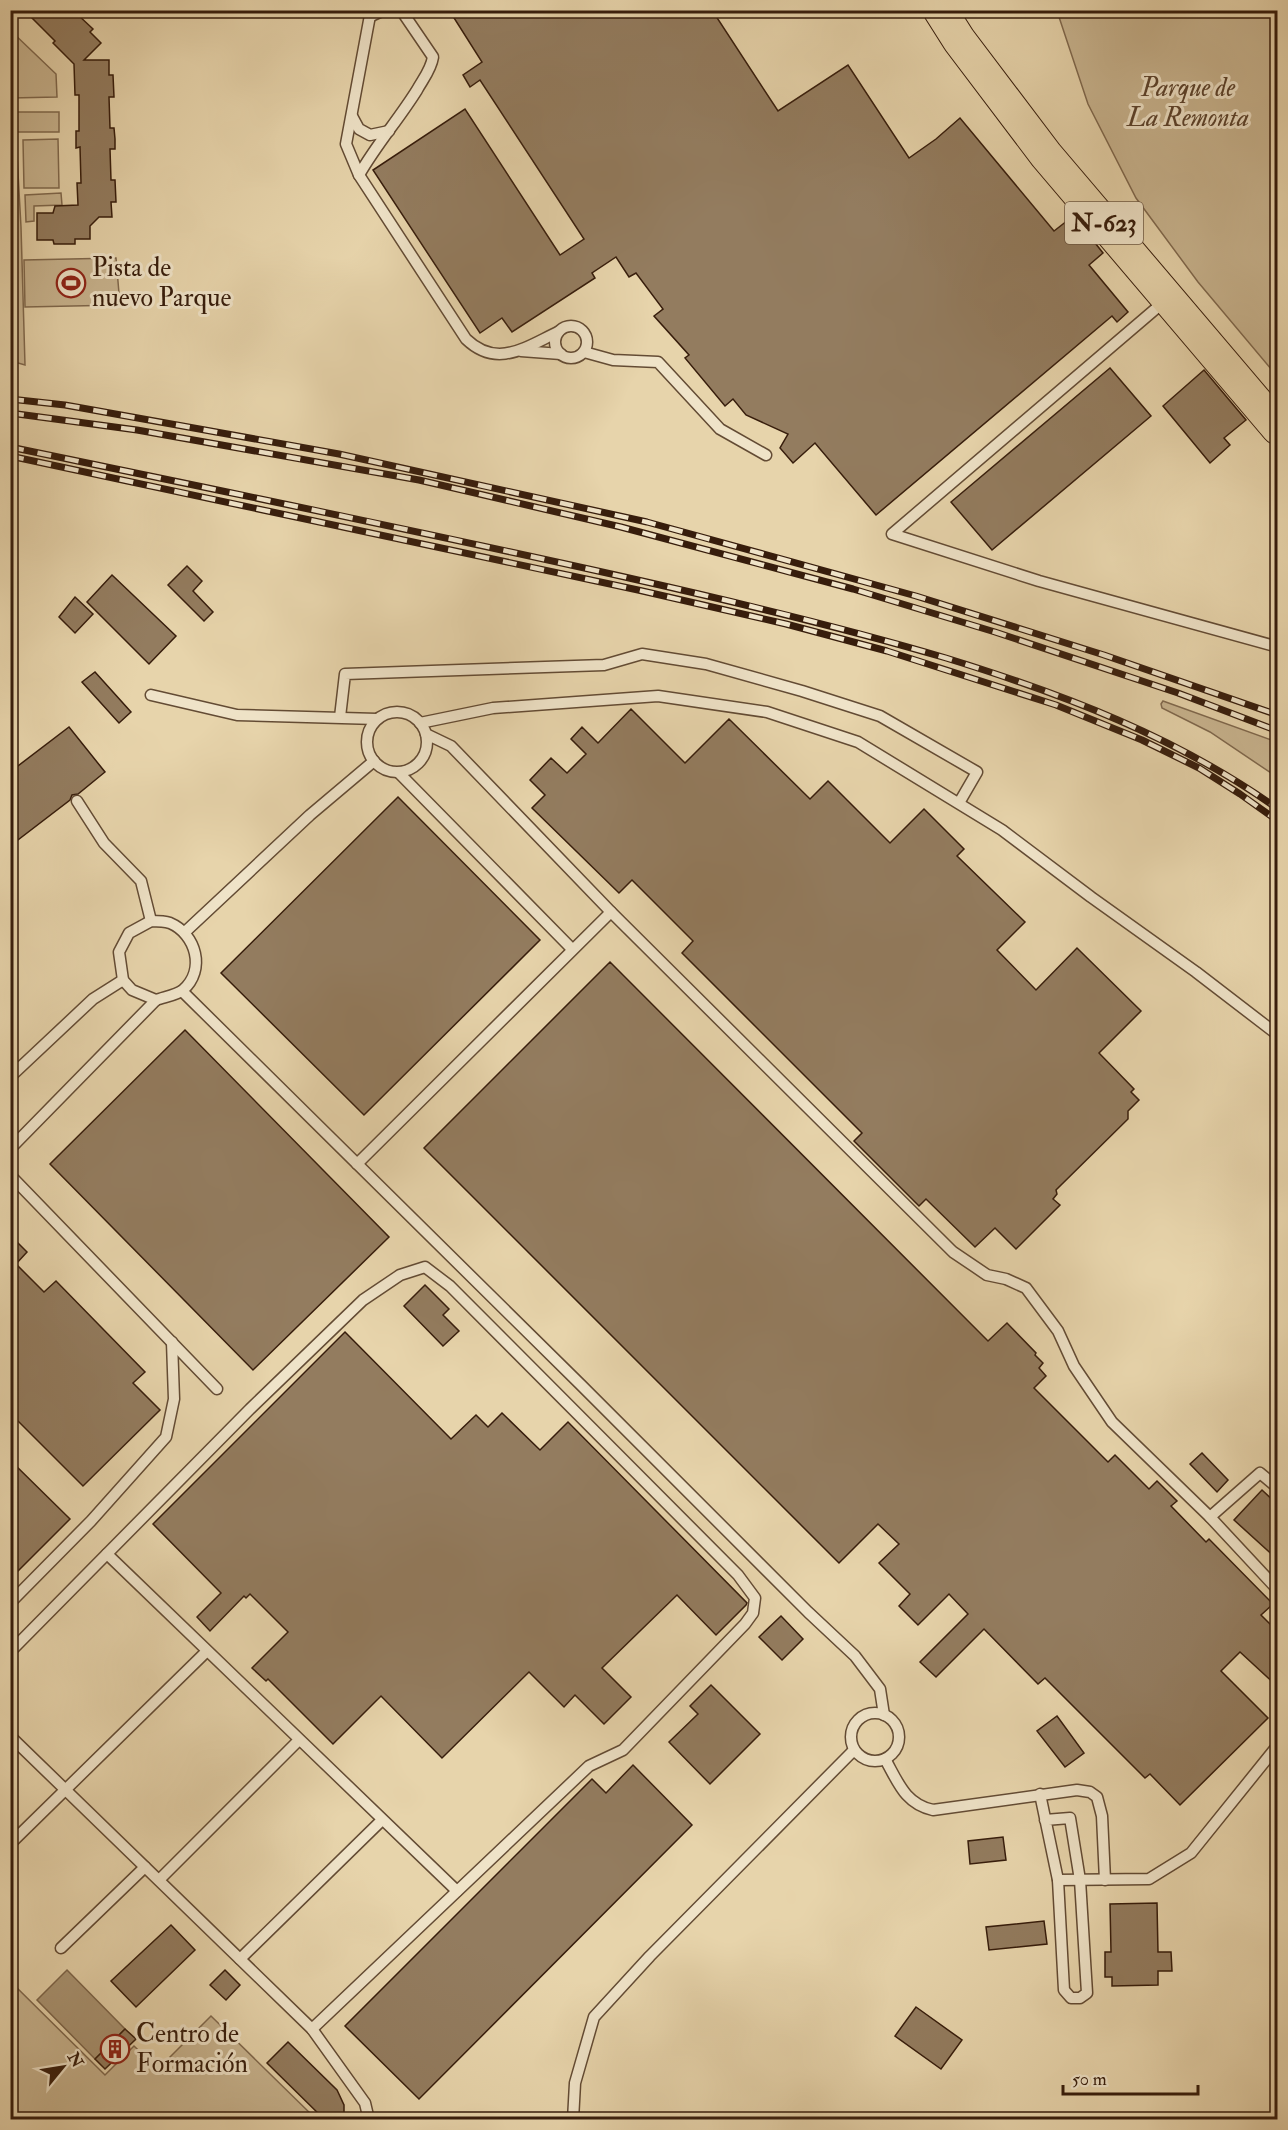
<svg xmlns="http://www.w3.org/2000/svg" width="1288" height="2130" viewBox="0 0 1288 2130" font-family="'IM FELL Double Pica',serif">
<rect width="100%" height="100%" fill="#e7d4ab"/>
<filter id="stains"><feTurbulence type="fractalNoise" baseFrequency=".00333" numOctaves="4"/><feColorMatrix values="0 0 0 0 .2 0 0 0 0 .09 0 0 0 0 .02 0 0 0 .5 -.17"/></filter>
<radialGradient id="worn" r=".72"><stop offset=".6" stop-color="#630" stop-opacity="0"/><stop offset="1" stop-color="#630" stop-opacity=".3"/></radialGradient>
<g fill="#c9b590" stroke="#80694e" stroke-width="1.5">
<polygon points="1057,11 1277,11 1277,376 1198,282 1136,198 1088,104"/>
<polygon points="10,30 56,74 57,97 11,98"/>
<rect x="11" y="112" width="48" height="20"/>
<polygon points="11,137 16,137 21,227 25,365 11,361"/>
<polygon points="58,139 59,188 24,188 23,140"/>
<polygon points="61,193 62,205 34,206 34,221 26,222 25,195"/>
<polygon points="116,258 120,305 25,307 24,260"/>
<polygon points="1163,701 1277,742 1277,777 1210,732 1162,708 1161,704"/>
<polygon points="10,1981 105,2075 134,2046 158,2069 211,2016 316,2119 11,2119"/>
</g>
<polygon fill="#ab9675" stroke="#7d664b" stroke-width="1.5" points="67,1970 125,2029 95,2059 37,2000"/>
<g fill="#937c5f" stroke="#371d0c" stroke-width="1.5">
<polygon points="24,10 68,10 74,17 77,14 93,29 90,32 101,43 84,60 109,60 109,75 113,75 114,97 109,97 110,128 114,128 115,139 115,149 110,149 111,180 115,180 116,202 111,202 112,217 99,217 90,226 90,239 75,239 75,244 54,244 53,240 37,240 37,213 53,213 55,206 78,205 77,183 81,183 80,147 76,148 76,131 79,131 79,95 75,95 74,64 53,43 55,41"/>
<polygon points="449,10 712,10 778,111 848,65 909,158 936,139 960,118 1054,231 1072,217 1079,225 1080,224 1103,253 1089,265 1128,312 1117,322 1112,316 876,515 815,443 793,463 780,448 788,434 746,415 733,399 725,406 685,358 689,355 654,316 663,309 636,273 629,277 616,257 592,273 595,278 512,332 502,318 480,333 373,170 465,109 560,255 584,239 480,80 470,87 463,75 482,62"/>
<polygon points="1110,368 1151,416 992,550 951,502"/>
<polygon points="1204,370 1246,420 1224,438 1230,445 1210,463 1163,406"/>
<polygon points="187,566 202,581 193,591 213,612 204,621 168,585"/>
<polygon points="112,575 176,636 149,664 87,602"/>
<polygon points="75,597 93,614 75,633 59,617"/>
<polygon points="95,672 131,712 119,723 82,682"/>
<polygon points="631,709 685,763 729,719 810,799 828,781 890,843 924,809 964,849 957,856 1025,922 997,950 1036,990 1077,948 1141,1011 1099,1053 1134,1089 1131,1092 1139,1100 1128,1111 1128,1119 1056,1190 1057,1194 1053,1199 1060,1205 1016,1249 995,1228 975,1247 926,1199 919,1206 854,1141 862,1133 682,953 693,941 632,880 619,893 532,808 545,795 530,780 551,758 567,773 586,754 571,739 582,727 598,743"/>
<polygon points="69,727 105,772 78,794 72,795 70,800 10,846 10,772"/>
<polygon points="398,797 540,940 364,1115 221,973"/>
<polygon points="610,962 988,1341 1007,1323 1036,1353 1035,1355 1043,1363 1039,1368 1046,1376 1034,1388 1108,1462 1115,1455 1149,1489 1157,1481 1177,1501 1171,1506 1206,1542 1209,1539 1273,1604 1261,1615 1278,1632 1278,1687 1240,1652 1221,1671 1268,1718 1180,1805 1150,1774 1145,1778 1045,1678 1038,1684 984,1629 936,1677 920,1662 968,1614 949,1594 918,1625 899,1606 910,1594 879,1563 899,1544 878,1524 839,1563 424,1148"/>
<polygon points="185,1030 389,1237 253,1370 50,1164"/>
<polygon points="10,1235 27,1252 16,1264 44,1292 56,1281 145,1372 133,1383 160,1410 83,1486 10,1413"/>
<polygon points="425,1285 449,1309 443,1315 459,1331 443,1346 404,1306"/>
<polygon points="345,1332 451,1439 476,1415 488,1427 502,1413 540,1450 568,1422 747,1603 746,1605 716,1635 677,1595 602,1668 631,1697 604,1724 575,1695 564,1707 529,1672 442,1758 381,1696 333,1744 268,1679 266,1681 252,1668 288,1632 250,1594 246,1598 244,1596 210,1631 197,1617 221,1593 153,1524"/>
<polygon points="1202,1453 1228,1480 1217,1492 1190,1464"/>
<polygon points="10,1460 70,1519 10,1579"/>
<polygon points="1262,1490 1278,1505 1278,1560 1234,1520"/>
<polygon points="781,1616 803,1639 782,1660 759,1637"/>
<polygon points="711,1685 760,1734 710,1784 669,1742 698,1714 690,1706"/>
<polygon points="1057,1716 1084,1753 1065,1767 1037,1731"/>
<polygon points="633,1765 692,1825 419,2099 345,2026 592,1779 606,1793"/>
<polygon points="1003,1837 1006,1860 970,1864 968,1841"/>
<polygon points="1157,1903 1158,1952 1171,1952 1172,1971 1158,1971 1158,1985 1112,1986 1112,1977 1105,1977 1105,1952 1111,1952 1110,1904"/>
<polygon points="1044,1921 1047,1944 989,1950 986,1927"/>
<polygon points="171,1925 195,1950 136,2007 111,1981"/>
<polygon points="225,1970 240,1985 226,2000 210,1985"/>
<polygon points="916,2007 962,2040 941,2069 895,2036"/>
<polygon points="125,2029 136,2039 105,2069 95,2059"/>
<polygon points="288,2042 337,2090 344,2105 344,2120 325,2120 267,2063"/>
</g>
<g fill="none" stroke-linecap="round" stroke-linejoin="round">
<g stroke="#634b34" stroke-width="13">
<g id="service">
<path d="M371,10l-25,134 13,31 107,164c31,30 60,8 92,-7"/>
<polyline points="371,16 384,10"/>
<polyline points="352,116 359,129 370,135 389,131"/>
<path d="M359,175c17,-30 40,-56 58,-85 6,-11 14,-20 16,-33l-32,-47"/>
<polyline points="1166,300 892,534 1039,581 1278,647"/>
<circle cx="571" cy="342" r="16"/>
<polyline points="521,351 561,354"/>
<polyline points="584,352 613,360 658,362 720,429 766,455"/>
<polyline points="151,695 237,715 377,719"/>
<circle cx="397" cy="742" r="30"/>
<polyline points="340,717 345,674 604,665 642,654 706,664 802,691 880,716 977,772 959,803"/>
<polyline points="420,723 493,708 658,696 767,712 858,742 1002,830 1091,897 1196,972 1278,1035"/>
<polyline points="426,734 451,746 611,912 953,1252 987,1275 1006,1279 1026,1288 1058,1331 1074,1366 1112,1422 1210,1517 1278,1590"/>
<polyline points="399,773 572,949"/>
<polyline points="77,801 104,843 141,881 151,921"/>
<path d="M151,921c6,0 13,0 19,2 26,11 36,47 13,67 -6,5 -19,7 -27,10l-24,-10 -9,-10 -4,-28 10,-19z"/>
<polyline points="185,932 310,815 374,761"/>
<polyline points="182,991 580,1384 808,1612 855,1656 880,1689 884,1715"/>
<polyline points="10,1077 93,999 123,980"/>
<polyline points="10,1149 156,1000"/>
<polyline points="357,1164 611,912"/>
<polyline points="10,1175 217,1389"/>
<polyline points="1210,1517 1260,1473 1278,1488"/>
<polyline points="107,1554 457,1891"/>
<polyline points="10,1603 91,1521 166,1437 174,1399 172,1342"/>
<polyline points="10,1652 250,1409 363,1300 400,1275 425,1267 450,1286 738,1575 755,1598 753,1613 745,1624 623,1750 589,1766 312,2029"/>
<circle cx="875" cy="1737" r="24"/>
<polyline points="10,1736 312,2029 365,2103 369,2120"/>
<path d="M885,1759c13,23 20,45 48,51l144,-20 13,2 7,5 5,19 3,64"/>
<polyline points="1040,1794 1058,1880 1064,1990 1071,1998 1080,1998 1087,1993 1080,1880 1070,1818 1045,1820"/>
<polyline points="10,1844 207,1651"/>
<polyline points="159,1880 299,1740"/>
<polyline points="1058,1880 1149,1879 1191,1853 1278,1745"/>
<polyline points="61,1948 145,1867"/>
<polyline points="240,1959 382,1820"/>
<polyline points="573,2120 575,2083 594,2017 650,1956 854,1750"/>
</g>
</g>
<g stroke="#371d0c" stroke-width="35">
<polyline id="trunk" points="940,10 959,40 1046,155 1278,428"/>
</g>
<use href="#service" stroke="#efe3c8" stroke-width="10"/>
<use href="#trunk" stroke="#e7d4ab" stroke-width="33"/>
<g stroke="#371d0c" stroke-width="7">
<g id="rail">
<polyline points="10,399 65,405 339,454 647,522 916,596 1104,655 1278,715"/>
<polyline points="10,413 137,430 419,480 621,527 853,589 995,632 1178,693 1278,731"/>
<path d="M10,447c207,43 414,85 619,131 107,24 212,49 317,80 117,36 231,79 332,151"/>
<polyline points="10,456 638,590 786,624 887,651 1056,705 1142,740 1199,768 1240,794 1278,821"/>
</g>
</g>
<use href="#rail" stroke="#efe3c8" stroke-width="4.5" stroke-dasharray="14" stroke-linecap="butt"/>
</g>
<defs>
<g id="stadium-ring" transform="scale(1.5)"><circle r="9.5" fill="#efe3c8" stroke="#8f2418" stroke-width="1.5"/><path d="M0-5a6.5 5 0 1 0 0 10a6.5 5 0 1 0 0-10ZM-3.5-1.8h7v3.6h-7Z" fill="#8f2418"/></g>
<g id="building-ring" transform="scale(1.5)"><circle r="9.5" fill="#efe3c8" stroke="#8f2418" stroke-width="1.5"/><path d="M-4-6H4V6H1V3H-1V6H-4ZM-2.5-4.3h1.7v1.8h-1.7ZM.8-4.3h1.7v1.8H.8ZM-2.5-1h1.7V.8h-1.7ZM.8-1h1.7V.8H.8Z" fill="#8f2418"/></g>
</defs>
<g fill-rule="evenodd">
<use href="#stadium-ring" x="71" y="283"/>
<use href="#building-ring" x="115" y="2049"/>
</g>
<g text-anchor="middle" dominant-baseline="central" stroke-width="6" stroke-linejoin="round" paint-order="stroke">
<rect fill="#efe3c8" stroke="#6e5844" stroke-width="1.5" x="1065" y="202" width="78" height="42" rx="4.5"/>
<g font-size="24" font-weight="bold" fill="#371d0c">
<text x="1104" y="223">N-623</text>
</g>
<g font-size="26" font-style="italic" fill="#5c432d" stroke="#efe3c8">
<text x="1188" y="88">Parque de<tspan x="1188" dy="30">La Remonta</tspan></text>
</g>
<g font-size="26" fill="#371d0c" stroke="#efe3c8" text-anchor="start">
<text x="92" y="268">Pista de<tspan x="92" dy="30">nuevo Parque</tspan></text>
<text x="136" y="2034">Centro de<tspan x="136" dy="30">Formación</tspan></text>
</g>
</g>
<rect width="1288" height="2130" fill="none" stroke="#e7d4ab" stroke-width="36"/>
<rect x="12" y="12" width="1264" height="2106" fill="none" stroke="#371d0c" stroke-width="3"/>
<rect x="18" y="18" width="1252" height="2094" fill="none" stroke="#371d0c" stroke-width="1.5"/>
<g transform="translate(63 2067) rotate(60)" stroke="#efe3c8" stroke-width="4.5" paint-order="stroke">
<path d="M0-4.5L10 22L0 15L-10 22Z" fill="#371d0c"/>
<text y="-9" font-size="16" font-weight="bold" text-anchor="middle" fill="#371d0c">N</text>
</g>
<path d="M1063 2085v9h135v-9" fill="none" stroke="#371d0c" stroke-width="3"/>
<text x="1072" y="2085" font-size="18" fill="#371d0c" stroke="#efe3c8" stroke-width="4.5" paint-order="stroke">50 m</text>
<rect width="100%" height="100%" filter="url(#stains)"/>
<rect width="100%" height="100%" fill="url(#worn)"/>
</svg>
